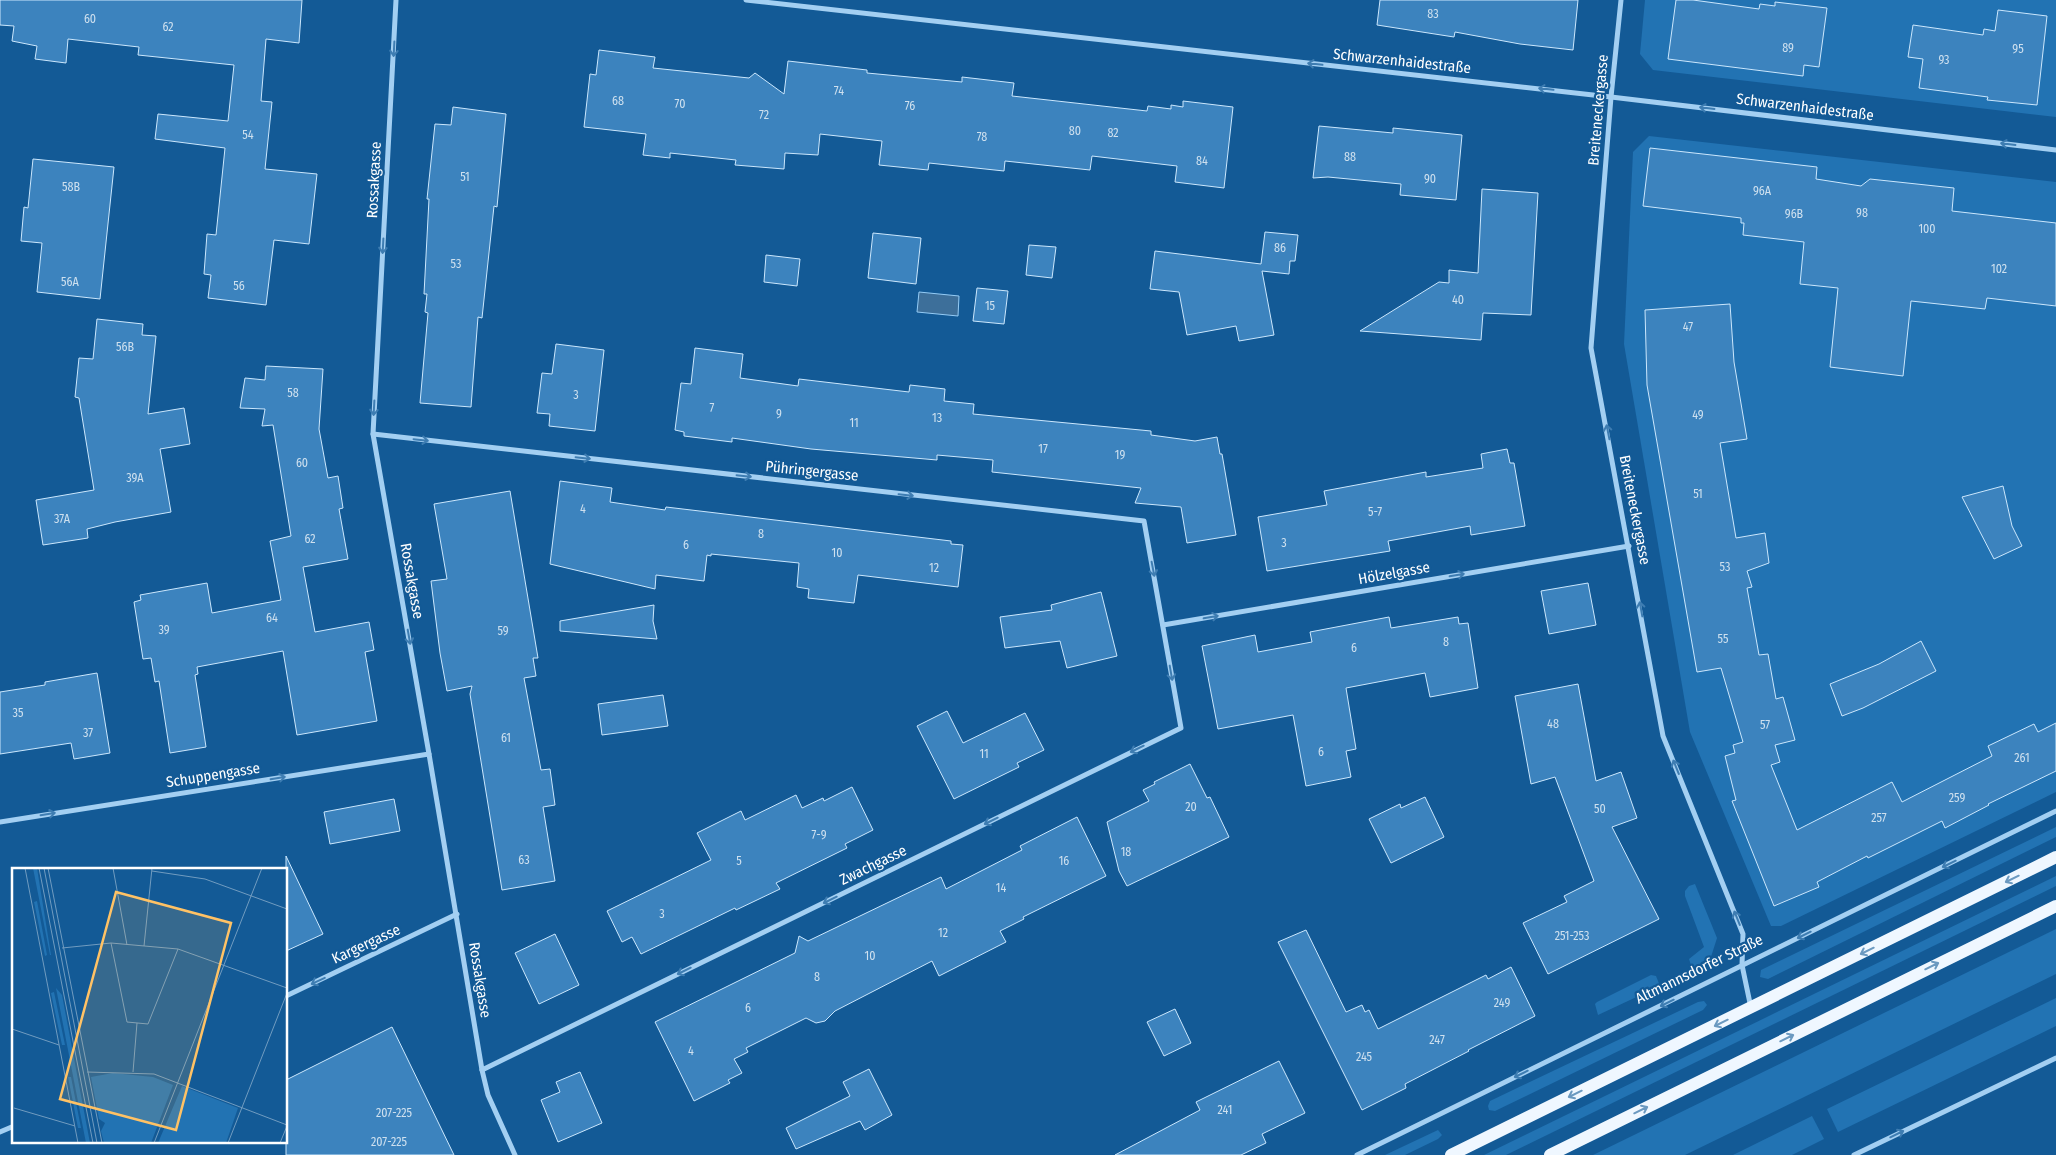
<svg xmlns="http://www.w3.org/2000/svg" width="2056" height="1155" viewBox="0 0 2056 1155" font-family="'Fira Sans Condensed',sans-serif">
<rect width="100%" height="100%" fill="#135a96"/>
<g fill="#2273b3">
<polygon points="1645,0 2056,0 2056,117 1653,70 1640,54"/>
<polygon points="1649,136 2056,182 2056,792 1781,926 1771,926 1690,732 1624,344 1633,152"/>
<polygon points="2056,827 2056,837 1768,979 1760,977 1761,970"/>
<polygon points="2056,876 2056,886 1506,1155 1484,1155"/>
<polygon points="1695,884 1717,938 1710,960 1692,968 1689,959 1704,947 1685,896 1685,891 1689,886"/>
<polygon points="2056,929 2056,974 1685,1155 1593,1155"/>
<polygon points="1651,975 1656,976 1660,986 1598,1015 1595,1004 1597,1002"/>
<polygon points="2056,998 2056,1026 1838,1132 1827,1109"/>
<polygon points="1704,1001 1707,1005 1703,1010 1495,1111 1489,1110 1488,1106 1490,1101 1698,1002"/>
<polygon points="1812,1116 1824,1139 1792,1155 1733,1155"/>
<polygon points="1438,1130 1442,1135 1438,1139 1405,1155 1385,1155"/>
</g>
<polygon fill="#3d6f9a" stroke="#95ccf6" points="919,292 959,296 958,316 917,312"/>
<g fill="#3c83be" stroke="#cbe7fd">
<polygon points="0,0 302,0 299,43 266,39 261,101 272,102 265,169 317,174 309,244 274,240 266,305 208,298 211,275 204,274 207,234 216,235 225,148 155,139 158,114 228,121 234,65 138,55 139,47 68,39 66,63 35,59 37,46 12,41 14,26 0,25"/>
<polygon points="1380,0 1578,0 1573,50 1520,44 1455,32 1454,37 1377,25"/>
<polygon points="1676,0 1693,0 1759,9 1760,4 1775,6 1775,2 1827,8 1819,67 1804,65 1803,76 1668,59"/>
<polygon points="1998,10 2047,16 2037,105 1987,100 1988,97 1919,88 1923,59 1908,57 1913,25 1983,35 1984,29 1995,31"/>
<polygon points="599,50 655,57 653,68 749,78 755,73 784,94 788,61 867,70 867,73 962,82 962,77 1014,83 1012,96 1147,111 1148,106 1171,109 1171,105 1183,107 1183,101 1233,107 1224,188 1175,182 1177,166 1092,156 1090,170 1005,161 1004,171 929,163 928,170 879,165 882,141 820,134 818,155 785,153 784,169 735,165 736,160 670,153 670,158 643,155 646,134 584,127 590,74 596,75"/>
<polygon points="453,107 506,114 497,207 494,206 482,318 478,317 471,407 420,403 428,313 425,312 427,294 424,294 429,199 427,199 435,124 451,125"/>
<polygon points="1319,126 1393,133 1393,128 1462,135 1456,200 1400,195 1401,184 1328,177 1313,178"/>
<polygon points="1650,148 1817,167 1816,179 1861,186 1870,179 1954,188 1952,211 2056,223 2056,306 1987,298 1985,309 1911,301 1903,376 1830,367 1838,288 1800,284 1804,242 1743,235 1744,223 1741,223 1741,218 1643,206"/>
<polygon points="33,159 114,167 100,299 37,292 42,243 21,241 24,207 28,208"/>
<polygon points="1482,189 1538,193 1531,315 1483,313 1481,340 1360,331 1439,282 1449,283 1449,270 1478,273"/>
<polygon points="1265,232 1298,235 1295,261 1290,261 1289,274 1262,271 1274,335 1239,341 1236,326 1187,335 1179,292 1150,289 1155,251 1261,264"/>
<polygon points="873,233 921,238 916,284 868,278"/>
<polygon points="1029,245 1056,247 1052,278 1026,275"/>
<polygon points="766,255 800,259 797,286 764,282"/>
<polygon points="977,288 1008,291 1004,324 973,321"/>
<polygon points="1730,304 1734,362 1747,439 1720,443 1736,538 1765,533 1769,563 1747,571 1752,587 1747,588 1759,655 1768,654 1776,699 1783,697 1795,740 1775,745 1780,762 1771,765 1797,830 1892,782 1902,802 1992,756 1988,746 2034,724 2038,732 2056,723 2056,771 1988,804 1989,805 1945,828 1942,821 1868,858 1867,856 1817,882 1819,887 1774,906 1732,801 1736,800 1725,756 1735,753 1733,745 1743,742 1721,668 1697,672 1647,385 1645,310"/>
<polygon points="97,319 143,324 142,335 156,336 148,414 184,408 190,444 160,449 171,512 115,522 87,529 88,538 43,545 36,500 94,490 79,398 75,397 79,358 93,359"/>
<polygon points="556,344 604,350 595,431 549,426 550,414 537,413 542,373 552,374"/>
<polygon points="695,348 743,354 740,378 798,386 799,379 909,392 910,385 945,389 944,401 974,404 973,414 1151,431 1151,435 1195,441 1217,437 1220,454 1222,454 1236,535 1187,543 1181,507 1135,503 1141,488 992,472 993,460 937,455 937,460 811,449 732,438 732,442 684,436 684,432 675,430 681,383 691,384"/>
<polygon points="266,366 323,369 319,429 328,478 338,476 343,508 339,509 348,559 303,567 315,632 369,622 374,650 365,652 377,721 297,735 283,651 197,667 198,674 195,675 206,747 170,753 159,681 155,682 151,658 143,659 134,602 141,600 140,595 207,583 212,613 281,600 270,541 291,536 273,425 262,426 265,409 240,408 245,378 265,380"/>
<polygon points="1507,449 1510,463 1514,463 1525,526 1471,535 1470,526 1388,541 1390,551 1267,571 1258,517 1327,505 1324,491 1426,472 1426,477 1483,468 1481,454"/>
<polygon points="560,481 612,488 610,502 665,510 666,507 951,541 951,544 963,545 958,587 858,575 854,603 808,598 809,589 797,587 799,563 711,554 711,556 707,555 704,581 656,575 655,589 550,564"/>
<polygon points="2003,486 2012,526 2022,546 1994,559 1962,497"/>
<polygon points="510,491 538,658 533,658 536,676 524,678 541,770 550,769 555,805 543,807 555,881 502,890 470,694 472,686 447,691 440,653 431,581 447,579 434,504"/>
<polygon points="1588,583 1596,625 1549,634 1541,591"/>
<polygon points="1101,592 1117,656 1067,668 1060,641 1005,648 1000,617 1052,610 1051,605"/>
<polygon points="654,605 653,621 657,639 560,631 560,621"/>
<polygon points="1389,617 1391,628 1458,617 1459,624 1468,623 1478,688 1430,697 1425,673 1346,688 1356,749 1346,751 1351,777 1306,786 1293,715 1218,729 1202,646 1255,635 1258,652 1312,642 1310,632"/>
<polygon points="1921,641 1936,671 1863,708 1842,716 1830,684 1879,664"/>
<polygon points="97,673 110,753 74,759 71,743 0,754 0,692 45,685 45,682"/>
<polygon points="1578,684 1596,781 1621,772 1637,818 1612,827 1659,919 1548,974 1523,923 1567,902 1564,896 1594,881 1555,777 1531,784 1515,696"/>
<polygon points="663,695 668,726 602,735 598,704"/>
<polygon points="947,711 963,743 1025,713 1044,750 1017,763 1019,767 954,799 917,726"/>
<polygon points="1190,764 1207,798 1210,797 1229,837 1127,886 1119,871 1107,822 1149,801 1143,790 1155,784 1154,782"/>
<polygon points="852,787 873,830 845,844 847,848 776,883 780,889 736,910 735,908 641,954 632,937 622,942 607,911 711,860 697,833 741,811 745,820 796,795 802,808 823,798 824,801"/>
<polygon points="1425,797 1444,837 1391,863 1369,819 1400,804 1401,808"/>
<polygon points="394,799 400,831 330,844 324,812"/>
<polygon points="1077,817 1106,876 1023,917 1024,919 1000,931 1006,942 939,976 932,961 835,1011 825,1021 816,1023 806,1018 746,1048 748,1052 734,1059 742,1073 728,1080 730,1083 694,1101 655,1022 795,953 799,936 808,941 941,877 946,889 1022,850 1020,846"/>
<polygon points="286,856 323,934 286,951"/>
<polygon points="1306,930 1346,1012 1362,1005 1365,1012 1369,1010 1378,1029 1486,975 1488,979 1511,967 1535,1016 1468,1050 1469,1051 1405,1084 1406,1088 1362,1110 1278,942"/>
<polygon points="555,934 579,985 539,1004 515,953"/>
<polygon points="1175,1009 1191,1043 1164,1056 1147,1022"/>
<polygon points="392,1027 454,1155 286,1155 286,1080"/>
<polygon points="1279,1061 1305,1113 1262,1134 1266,1143 1241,1155 1115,1155 1200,1110 1196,1102"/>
<polygon points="869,1069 892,1115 865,1130 860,1121 796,1149 786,1128 850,1096 843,1082"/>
<polygon points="580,1072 602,1123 558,1142 541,1100 560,1092 556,1082"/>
</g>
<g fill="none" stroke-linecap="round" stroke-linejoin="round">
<g stroke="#a3cff2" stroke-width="5">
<polyline points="396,0 373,434 429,754 482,1070 488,1095 515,1155"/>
<polyline points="746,0 1611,97 2056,150"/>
<polyline points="1621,0 1611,97 1591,348 1663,736 1743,934 1742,965 1751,1008"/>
<polyline points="373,434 1144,521 1181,728 482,1070"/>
<polyline points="1163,625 1629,546"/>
<polyline points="0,822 429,754"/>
<polyline points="286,996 457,914"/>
<polyline points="0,1132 14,1126"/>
<polyline points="1357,1155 2056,811"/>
<polyline points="1854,1155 2056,1058"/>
</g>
<g stroke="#eff7ff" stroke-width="12">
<polyline points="1451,1155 2056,857"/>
<polyline points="1550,1155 2056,906"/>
</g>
</g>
<defs><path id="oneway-shaft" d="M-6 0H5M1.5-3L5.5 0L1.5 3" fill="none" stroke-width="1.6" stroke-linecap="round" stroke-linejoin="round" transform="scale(1.25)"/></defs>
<g stroke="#3e7db2">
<use href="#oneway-shaft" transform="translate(394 49) rotate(93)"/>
<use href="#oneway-shaft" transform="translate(1315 64) rotate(-174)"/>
<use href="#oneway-shaft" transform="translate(1546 89) rotate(-174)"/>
<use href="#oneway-shaft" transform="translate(1707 108) rotate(-173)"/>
<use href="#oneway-shaft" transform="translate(2008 144) rotate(-173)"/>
<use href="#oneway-shaft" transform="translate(383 246) rotate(93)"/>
<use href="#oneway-shaft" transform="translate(374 408) rotate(93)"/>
<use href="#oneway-shaft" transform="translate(1608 432) rotate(-101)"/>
<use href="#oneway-shaft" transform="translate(421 440) rotate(6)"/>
<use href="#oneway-shaft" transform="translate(583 458) rotate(6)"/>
<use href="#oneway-shaft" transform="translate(744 476) rotate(6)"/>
<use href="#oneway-shaft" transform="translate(906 495) rotate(6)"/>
<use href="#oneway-shaft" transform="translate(1153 569) rotate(79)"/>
<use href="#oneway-shaft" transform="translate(1457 575) rotate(-10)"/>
<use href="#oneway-shaft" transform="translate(1641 609) rotate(-100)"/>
<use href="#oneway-shaft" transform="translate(1211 617) rotate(-10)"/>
<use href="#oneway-shaft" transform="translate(409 637) rotate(80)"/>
<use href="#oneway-shaft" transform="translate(1171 673) rotate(80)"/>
<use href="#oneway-shaft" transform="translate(1137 749) rotate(154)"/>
<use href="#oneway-shaft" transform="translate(1676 767) rotate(-112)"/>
<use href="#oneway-shaft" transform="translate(278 778) rotate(-9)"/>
<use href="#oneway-shaft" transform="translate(48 814) rotate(-9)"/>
<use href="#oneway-shaft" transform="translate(991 821) rotate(154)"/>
<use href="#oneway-shaft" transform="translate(1949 864) rotate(154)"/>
<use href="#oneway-shaft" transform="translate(830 900) rotate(154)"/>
<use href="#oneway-shaft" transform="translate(1737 918) rotate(-112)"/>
<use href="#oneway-shaft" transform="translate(1804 935) rotate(154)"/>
<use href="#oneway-shaft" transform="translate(684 971) rotate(154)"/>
<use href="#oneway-shaft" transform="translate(318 981) rotate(155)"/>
<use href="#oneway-shaft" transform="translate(1667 1003) rotate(154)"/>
<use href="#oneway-shaft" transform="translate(1521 1074) rotate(154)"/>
<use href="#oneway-shaft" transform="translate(1897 1134) rotate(-26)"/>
</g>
<g stroke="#6b99c0">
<use href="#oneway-shaft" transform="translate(2012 879) rotate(154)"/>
<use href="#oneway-shaft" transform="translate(1867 951) rotate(154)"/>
<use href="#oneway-shaft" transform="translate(1932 966) rotate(-26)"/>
<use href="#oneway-shaft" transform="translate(1721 1023) rotate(154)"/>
<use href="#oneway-shaft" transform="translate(1787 1038) rotate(-26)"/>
<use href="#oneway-shaft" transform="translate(1575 1094) rotate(154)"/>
<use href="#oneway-shaft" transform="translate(1641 1110) rotate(-26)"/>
</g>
<g text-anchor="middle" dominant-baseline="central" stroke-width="4.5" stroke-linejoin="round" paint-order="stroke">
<g font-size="12" fill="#cee0ef">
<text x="1433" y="14">83</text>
<text x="90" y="19">60</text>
<text x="168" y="27">62</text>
<text x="1788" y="48">89</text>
<text x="2018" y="49">95</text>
<text x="1944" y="60">93</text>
<text x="839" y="91">74</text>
<text x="618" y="101">68</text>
<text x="680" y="104">70</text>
<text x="910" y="106">76</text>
<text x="764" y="115">72</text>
<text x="1075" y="131">80</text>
<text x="1113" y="133">82</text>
<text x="248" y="135">54</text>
<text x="982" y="137">78</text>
<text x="1350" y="157">88</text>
<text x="1202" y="161">84</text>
<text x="465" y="177">51</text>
<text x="1430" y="179">90</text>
<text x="71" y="187">58B</text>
<text x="1762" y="191">96A</text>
<text x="1862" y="213">98</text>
<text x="1794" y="214">96B</text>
<text x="1927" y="229">100</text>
<text x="1280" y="248">86</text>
<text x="456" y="264">53</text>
<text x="1999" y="269">102</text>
<text x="70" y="282">56A</text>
<text x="239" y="286">56</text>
<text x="1458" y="300">40</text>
<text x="990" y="306">15</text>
<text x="1688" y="327">47</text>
<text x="125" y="347">56B</text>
<text x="293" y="393">58</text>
<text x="576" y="395">3</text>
<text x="712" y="408">7</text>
<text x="779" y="414">9</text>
<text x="1698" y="415">49</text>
<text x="937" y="418">13</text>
<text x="854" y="423">11</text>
<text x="1043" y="449">17</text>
<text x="1120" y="455">19</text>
<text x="302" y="463">60</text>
<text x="135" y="478">39A</text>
<text x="1698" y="494">51</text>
<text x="583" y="509">4</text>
<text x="1375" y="512">5-7</text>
<text x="62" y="519">37A</text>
<text x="761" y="534">8</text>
<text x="310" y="539">62</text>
<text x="1284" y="543">3</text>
<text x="686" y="545">6</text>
<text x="837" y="553">10</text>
<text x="1725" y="567">53</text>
<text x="934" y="568">12</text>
<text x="272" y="618">64</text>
<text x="164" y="630">39</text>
<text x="503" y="631">59</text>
<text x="1723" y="639">55</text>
<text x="1446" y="642">8</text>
<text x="1354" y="648">6</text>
<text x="18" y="713">35</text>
<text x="1553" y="724">48</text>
<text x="1765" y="725">57</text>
<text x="88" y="733">37</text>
<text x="506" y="738">61</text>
<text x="1321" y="752">6</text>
<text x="984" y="754">11</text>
<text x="2022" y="758">261</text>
<text x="1957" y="798">259</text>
<text x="1191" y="807">20</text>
<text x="1600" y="809">50</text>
<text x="1879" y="818">257</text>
<text x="819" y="835">7-9</text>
<text x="1126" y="852">18</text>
<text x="524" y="860">63</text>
<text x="739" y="861">5</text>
<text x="1064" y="861">16</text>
<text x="1001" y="888">14</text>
<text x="662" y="914">3</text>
<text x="943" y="933">12</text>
<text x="1572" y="936">251-253</text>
<text x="870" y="956">10</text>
<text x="817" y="977">8</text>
<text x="1502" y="1003">249</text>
<text x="748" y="1008">6</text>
<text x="1437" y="1040">247</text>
<text x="691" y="1051">4</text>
<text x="1364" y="1057">245</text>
<text x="1225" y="1110">241</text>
<text x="394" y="1113">207-225</text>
<text x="389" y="1142">207-225</text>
</g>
<g font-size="15" fill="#fff" stroke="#135a96">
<text transform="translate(1402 61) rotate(6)">Schwarzenhaidestraße</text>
<text transform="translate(1805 107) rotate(7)">Schwarzenhaidestraße</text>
<text transform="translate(1598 110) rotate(-85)">Breiteneckergasse</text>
<text transform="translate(374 180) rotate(-87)">Rossakgasse</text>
<text transform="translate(812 471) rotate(6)">Pühringergasse</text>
<text transform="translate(1635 510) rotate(79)">Breiteneckergasse</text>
<text transform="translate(1394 573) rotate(-10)">Hölzelgasse</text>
<text transform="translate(412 581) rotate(80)">Rossakgasse</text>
<text transform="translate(213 775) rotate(-9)">Schuppengasse</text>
<text transform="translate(873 865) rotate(-26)">Zwachgasse</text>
<text transform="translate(366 944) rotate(-25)">Kargergasse</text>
<text transform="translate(1699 969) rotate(-26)">Altmannsdorfer Straße</text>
<text transform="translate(480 980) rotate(81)">Rossakgasse</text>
</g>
</g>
<g transform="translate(12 868)">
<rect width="275" height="275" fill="#135a96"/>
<path d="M21,0h4l14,87h-1zM25,33l10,54 -2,1 -11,-54zM44,120l6,7 28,148h-4zM42,124l11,53h-3l-11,-52zM101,205l40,4 20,8 -22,58h-47l-3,-12 4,-8 -6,-4 -8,-42zM56,209h3l10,51h-3zM170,218l56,22 -12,35h-68z" fill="#2273b3"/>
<path fill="none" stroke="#719cc0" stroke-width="1" d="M13,0l53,275M27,0l54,275M32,0l53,275M36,0l54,275M101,0l14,77M140,3l53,8 82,30M99,75l16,79 21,2 30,-75M132,78l8,-78M50,80l49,-5 67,6 109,39M0,161l47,16M75,204l67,2 133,51M121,204l4,-49M2,240l61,18M142,275l108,-275M216,275l59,-150M268,275l7,-17"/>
<path fill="#ffc265" fill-opacity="0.15" stroke="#ffc265" stroke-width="2.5" d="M104,24l115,31 -55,207 -116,-31z"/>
<rect width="275" height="275" fill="none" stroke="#fff" stroke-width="2.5"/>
</g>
</svg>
